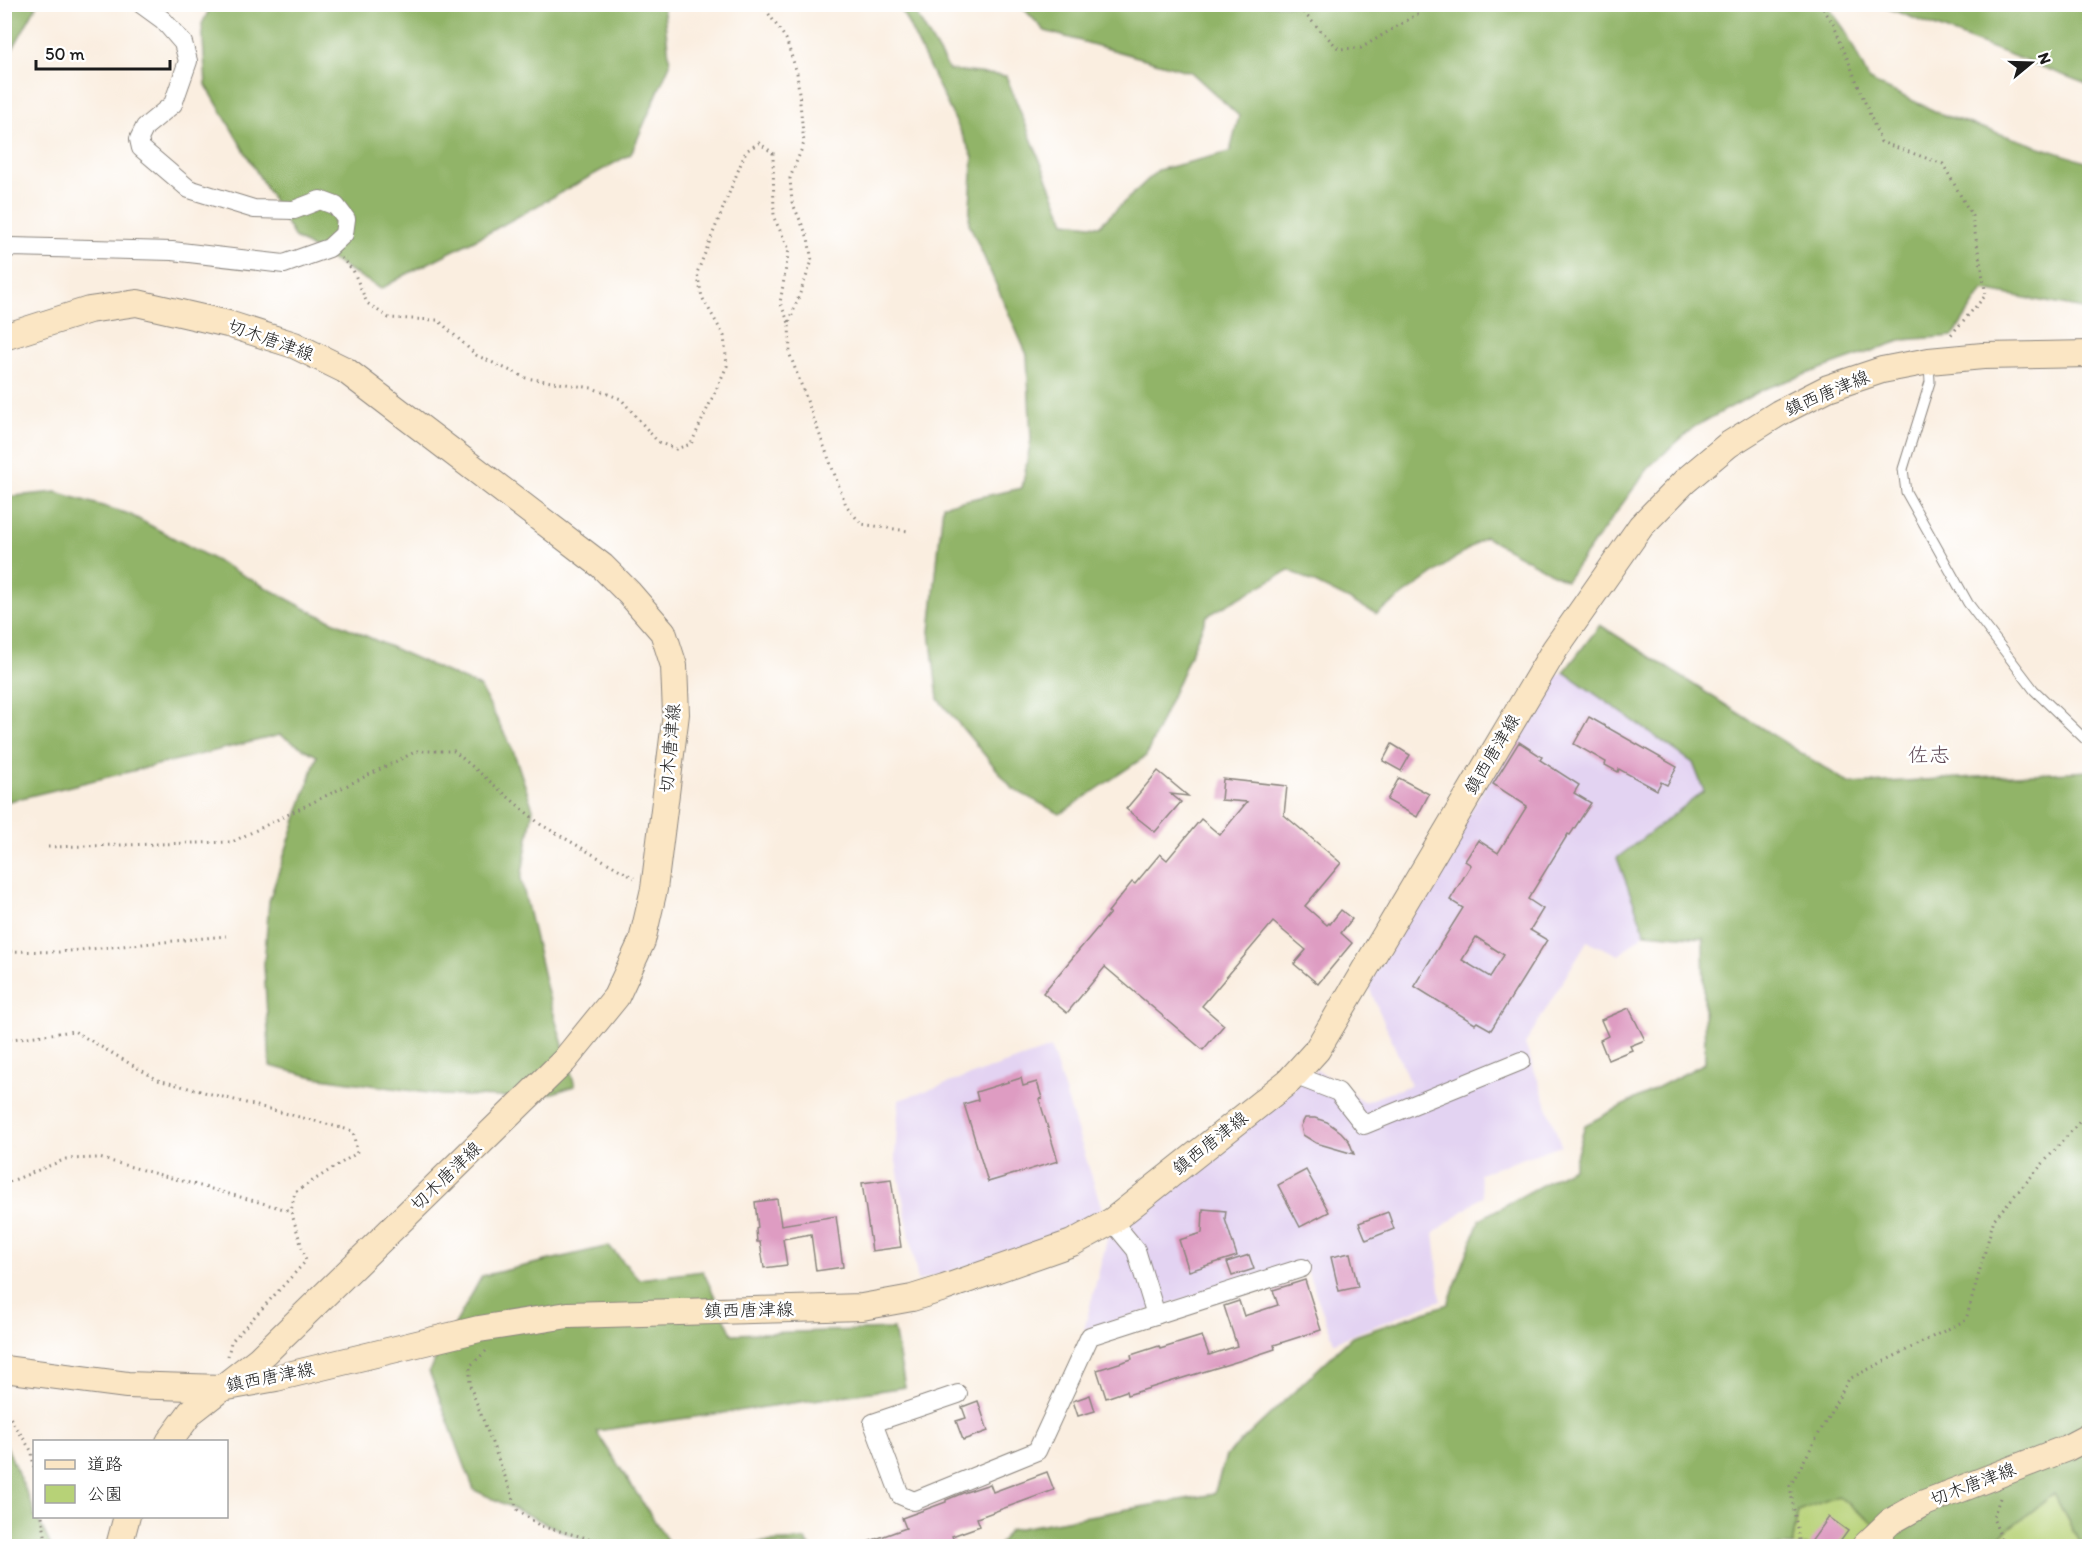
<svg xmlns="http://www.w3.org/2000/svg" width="2094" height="1551" viewBox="0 0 2094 1551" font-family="Itim,'Klee One',sans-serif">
<rect width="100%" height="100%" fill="#fff"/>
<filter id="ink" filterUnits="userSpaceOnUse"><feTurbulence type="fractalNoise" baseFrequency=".0167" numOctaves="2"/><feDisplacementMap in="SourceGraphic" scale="12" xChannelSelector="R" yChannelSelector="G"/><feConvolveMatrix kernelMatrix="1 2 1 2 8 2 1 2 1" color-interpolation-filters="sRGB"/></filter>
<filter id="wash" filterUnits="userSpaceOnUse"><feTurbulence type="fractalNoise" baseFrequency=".008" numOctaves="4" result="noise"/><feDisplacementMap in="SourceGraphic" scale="24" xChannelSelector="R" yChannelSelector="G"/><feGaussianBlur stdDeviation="1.35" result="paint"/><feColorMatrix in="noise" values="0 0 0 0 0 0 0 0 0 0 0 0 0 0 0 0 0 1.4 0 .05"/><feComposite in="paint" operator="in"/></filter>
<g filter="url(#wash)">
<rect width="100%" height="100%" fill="#faeee0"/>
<g fill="#e3d3f2">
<polygon points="1564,672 1693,763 1705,791 1617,858 1645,933 1619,955 1587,941 1525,1044 1561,1145 1479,1174 1483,1196 1434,1233 1441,1300 1334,1342 1304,1262 1084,1330 1108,1236 1317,1070 1364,1102 1411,1085 1368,985 1548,680"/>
<polygon points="1051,1048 1102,1209 1059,1238 918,1281 895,1156 899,1100"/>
</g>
<g fill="#b7d277" stroke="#6a774a" stroke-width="1.5">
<polygon points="2054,1494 2081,1546 1987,1546"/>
<polygon points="1838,1496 1897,1542 1896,1546 1792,1546 1798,1511"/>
</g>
<g fill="#91b468" stroke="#566842" stroke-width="1.5">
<polygon points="5,4 37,5 5,63 4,5"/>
<polygon points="212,4 663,5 670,64 631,154 488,233 405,275 381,289 295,238 206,85 202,24"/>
<polygon points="899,5 911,5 949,70 1006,76 1065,222 1099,226 1158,170 1230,152 1239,116 1191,72 1045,31 1020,5 1827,5 1845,30 1869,80 1943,115 2089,163 2089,310 1983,290 1953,336 1903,340 1764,389 1694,427 1650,466 1566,581 1485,537 1377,614 1289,570 1207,616 1146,756 1060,814 1013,789 938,699 930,632 943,505 1022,488 1031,440 1027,355 969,223 973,157"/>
<polygon points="1879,5 2089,5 2089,85"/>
<polygon points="56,492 129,514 308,610 480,687 513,750 533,809 521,879 548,994 575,1086 537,1098 442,1095 314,1077 270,1066 264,965 269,901 317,756 280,735 5,802 4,497"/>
<polygon points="1600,625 1850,784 2089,771 2089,1546 2081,1546 2054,1494 1987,1546 1896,1546 1897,1541 1838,1496 1798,1511 1792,1546 998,1546 1009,1530 1214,1494 1226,1456 1352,1337 1448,1304 1480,1219 1573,1168 1585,1125 1705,1063 1703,938 1645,933 1617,858 1704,791 1693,763 1564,672"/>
<polygon points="609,1246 639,1279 703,1271 732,1334 894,1329 905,1387 596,1431 671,1546 594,1546 474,1490 429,1371 482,1276"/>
<polygon points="5,1443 34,1510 34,1516 37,1517 51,1546 5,1546"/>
<polygon points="805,1540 810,1546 683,1546"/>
</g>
<g id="blocks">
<g fill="#de9cc2" fill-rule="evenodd">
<polygon points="1589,717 1677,767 1667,785 1661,782 1657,790 1619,769 1618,772 1605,765 1606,762 1574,744"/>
<path d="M1519,742l23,15 -2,3 39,25 -5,8 17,10 -21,32 -2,-1 -40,65 15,10 -13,21 17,10 -56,90 -14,-8 -2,2 -61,-38 49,-78 -13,-8 21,-35 -6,-4 13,-21 20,13 29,-47 -34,-22zM1476,937l28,18 -14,22 -28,-17z"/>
<polygon points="1392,744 1410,755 1401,771 1383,761"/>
<polygon points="1158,771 1188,796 1171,794 1181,802 1155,832 1126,809"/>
<polygon points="1399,778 1429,794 1417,817 1387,800"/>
<polygon points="1223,779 1287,786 1284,815 1341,863 1305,906 1327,925 1329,923 1330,924 1341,910 1352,919 1341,933 1352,943 1318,984 1294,964 1306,950 1273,922 1202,1006 1224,1025 1203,1050 1105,967 1067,1013 1043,993 1110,913 1108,912 1132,882 1135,884 1160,854 1167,860 1201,819 1220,835 1247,802 1221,800"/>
<polygon points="1629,1008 1645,1040 1630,1046 1632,1050 1608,1060 1600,1040 1608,1036 1601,1020"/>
<polygon points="1021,1078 1023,1086 1037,1082 1042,1098 1039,1099 1058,1161 988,1182 964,1104 978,1100 976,1092"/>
<polygon points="1305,1118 1315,1118 1327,1122 1341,1132 1349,1141 1354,1154 1316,1143 1303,1135 1301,1126"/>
<polygon points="1306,1170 1329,1212 1300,1227 1278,1185"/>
<polygon points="891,1179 901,1247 872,1251 862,1183"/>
<polygon points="777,1199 781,1225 836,1216 843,1267 816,1271 811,1234 783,1239 787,1265 764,1268 760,1242 757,1242 756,1229 758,1228 755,1202"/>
<polygon points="1203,1209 1226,1211 1225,1219 1237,1256 1189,1271 1179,1240 1202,1233"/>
<polygon points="1388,1212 1394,1229 1366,1240 1359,1223"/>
<polygon points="1350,1253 1358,1287 1339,1291 1331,1257"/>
<polygon points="1249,1255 1254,1269 1232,1276 1227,1262"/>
<polygon points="1305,1280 1321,1330 1274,1345 1275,1349 1242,1360 1127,1395 1126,1391 1106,1398 1097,1370 1132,1359 1131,1355 1159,1346 1160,1349 1202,1336 1209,1355 1237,1346 1224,1306 1239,1301 1244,1316 1278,1305 1273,1290"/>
<polygon points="1090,1395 1095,1411 1078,1416 1073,1401"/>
<polygon points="978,1401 988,1431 963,1440 956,1421 966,1418 962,1407"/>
<polygon points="1047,1472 1054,1490 977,1518 980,1526 952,1536 956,1546 860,1546 859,1545 906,1528 902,1518 946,1502 946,1500 963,1493 990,1484 993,1492"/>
<polygon points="1829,1517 1848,1531 1837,1546 1808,1546"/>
</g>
</g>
</g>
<g filter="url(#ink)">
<use href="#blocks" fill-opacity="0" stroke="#8b857e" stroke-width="1.5"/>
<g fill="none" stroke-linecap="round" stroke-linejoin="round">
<g stroke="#8b857e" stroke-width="11">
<polyline id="service" points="1929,363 1930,382 1903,469 1906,492 1968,603 2034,690 2090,744"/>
</g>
<g stroke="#8b857e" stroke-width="20">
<g id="minor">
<polyline points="4,251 11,247 172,251 284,264 329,248 344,234 346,219 336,206 320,200 294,210 254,209 189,189 141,148 139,139 145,127 173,104 188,61 183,43 163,20 141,4"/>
<polyline points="1294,1075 1338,1092 1364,1125 1521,1061"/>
<polyline points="1112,1221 1136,1250 1156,1315"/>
<polyline points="958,1394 873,1423 900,1495 914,1501 1037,1451 1090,1336 1302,1268"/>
</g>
</g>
<g stroke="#8b857e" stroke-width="28">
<g id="secondary">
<polyline points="4,337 89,310 137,303 228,324 294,345 345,370 602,566 629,593 663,632 674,666 676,714 654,889 642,941 616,997 564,1061 259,1359 191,1412 169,1442"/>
<polyline points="4,1369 127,1385 222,1388 276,1378 479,1329 568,1315 862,1307 912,1298 944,1288 1072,1243 1112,1221 1126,1210 1289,1081 1317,1050 1555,649 1641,526 1685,481 1728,445 1779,413 1828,388 1882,370 1929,361 1983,356 2090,354"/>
<polyline points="119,1546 127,1516"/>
<polyline points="1865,1546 1890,1522 1922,1504 2067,1448 2090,1436"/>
</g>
</g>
<g stroke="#8b857e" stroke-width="3" stroke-dasharray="1.5 4.5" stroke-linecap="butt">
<polyline points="762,4 786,39 797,73 804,143 790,178 792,202 808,238 812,261 789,323 790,355 846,505 861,524 908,531"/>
<polyline points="1295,4 1339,49 1361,48 1434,4"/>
<polyline points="1820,4 1833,23 1881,142 1943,164 1972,216 1986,295 1949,337"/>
<polyline points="341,258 353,270 367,303 389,318 438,320 476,355 526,378 592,388 621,399 658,442 676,449 691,444 727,366 724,336 702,297 697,273 746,151 759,143 773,153 774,218 789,249 780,303 789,323"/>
<polyline points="48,847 232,842 417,751 454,751 540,824 634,878"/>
<polyline points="4,951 59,952 226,936"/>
<polyline points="4,1040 74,1031 158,1080 353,1131 357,1153 295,1192 291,1211 306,1261 231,1342 228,1356"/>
<polyline points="4,1184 66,1159 99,1158 291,1211"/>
<polyline points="486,1351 470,1366 470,1386 518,1510 540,1526 618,1546"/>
<polyline points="4,1408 32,1452 34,1470"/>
<polyline points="2000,1498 1993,1518 2003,1543 2018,1546"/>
<polyline points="42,1516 46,1541 53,1546"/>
<polyline points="1800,1546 1790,1486 1849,1379 1966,1320 1994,1219 2090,1110"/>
</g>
<use href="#service" stroke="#fff" stroke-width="9"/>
<use href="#minor" stroke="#fff" stroke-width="18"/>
<use href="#secondary" stroke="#fbe6c4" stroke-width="26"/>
</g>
</g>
<g text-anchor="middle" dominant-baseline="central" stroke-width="5" stroke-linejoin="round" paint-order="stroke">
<g font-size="18" fill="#1c1c1c" stroke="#fff">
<text transform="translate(271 340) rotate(20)">切木唐津線</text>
<text transform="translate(1827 393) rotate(-23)">鎮西唐津線</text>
<text transform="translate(670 748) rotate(-85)">切木唐津線</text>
<text transform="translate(1492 754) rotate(-59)">鎮西唐津線</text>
<text transform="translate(1210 1143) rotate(-38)">鎮西唐津線</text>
<text transform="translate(446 1176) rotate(-44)">切木唐津線</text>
<text transform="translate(749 1310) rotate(-1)">鎮西唐津線</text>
<text transform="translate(270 1377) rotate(-11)">鎮西唐津線</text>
<text transform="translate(1973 1484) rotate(-21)">切木唐津線</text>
</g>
<g font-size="21" fill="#604956" stroke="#fff">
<text x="1929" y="754">佐志</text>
</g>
</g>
<rect width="2094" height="1551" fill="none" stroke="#fff" stroke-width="24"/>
<rect x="33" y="1440" width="195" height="78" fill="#ffffff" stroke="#a4a4a4" stroke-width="1.5"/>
<rect x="45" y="1460" width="30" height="9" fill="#fbe6c4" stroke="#a4a4a4" stroke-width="1.5"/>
<text x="87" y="1470" font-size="18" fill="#1c1c1c">道路</text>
<rect x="45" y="1485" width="30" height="18" fill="#b7d277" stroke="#a4a4a4" stroke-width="1.5"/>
<text x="87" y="1500" font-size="18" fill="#1c1c1c">公園</text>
<g transform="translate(2031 63) rotate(71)" stroke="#ffffff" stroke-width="4.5" paint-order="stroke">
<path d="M0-4.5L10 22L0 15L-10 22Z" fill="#1c1c1c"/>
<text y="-9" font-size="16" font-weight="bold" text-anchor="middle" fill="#1c1c1c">N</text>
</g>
<path d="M36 60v9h134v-9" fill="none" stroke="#1c1c1c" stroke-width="3"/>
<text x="45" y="60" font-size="18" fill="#1c1c1c" stroke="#ffffff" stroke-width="4.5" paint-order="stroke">50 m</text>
</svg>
